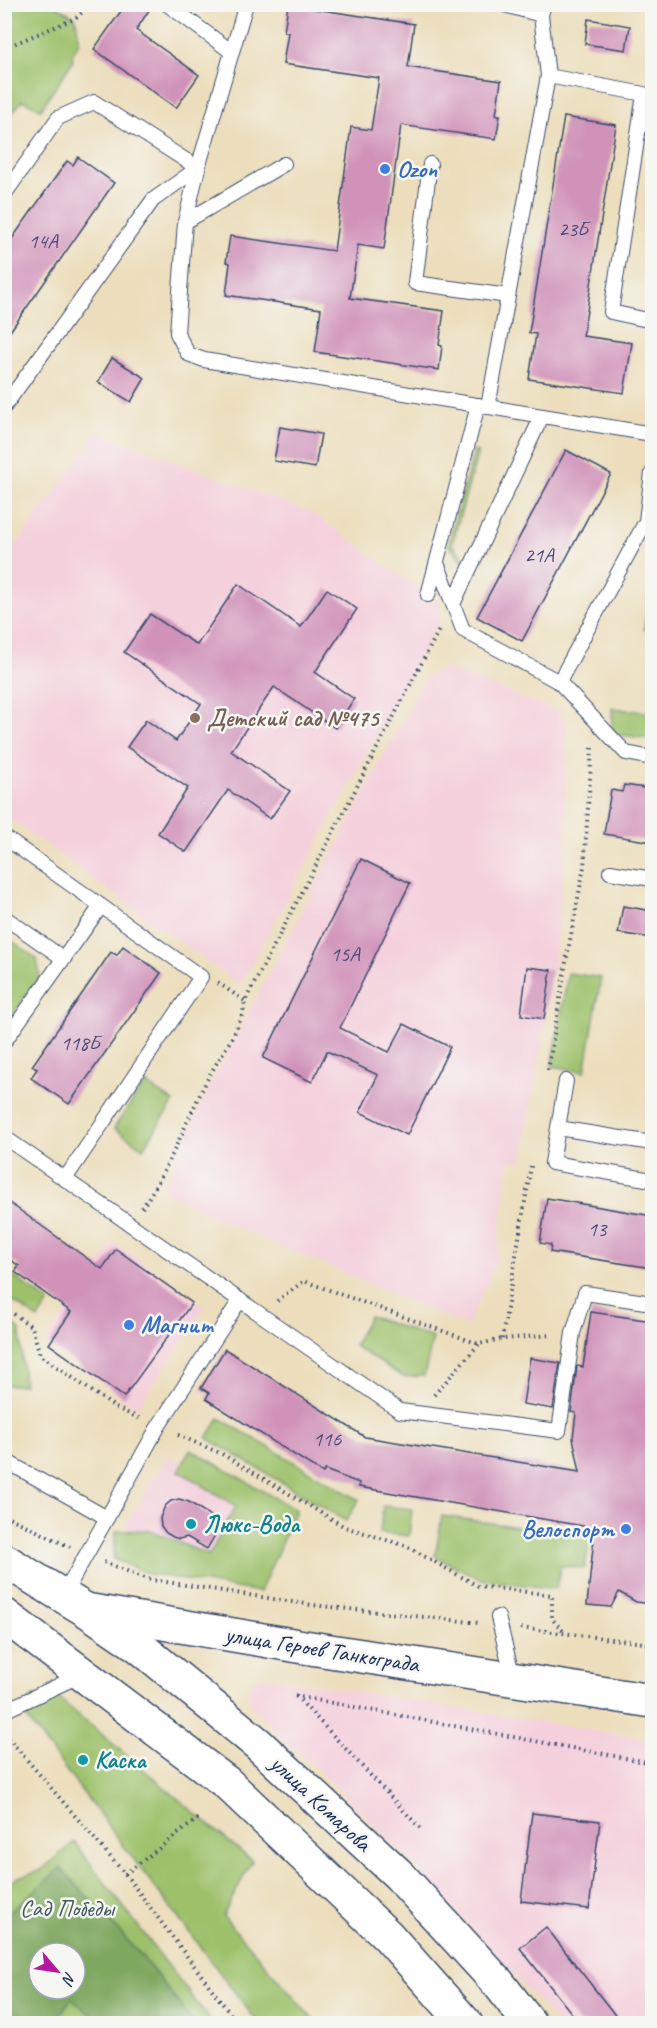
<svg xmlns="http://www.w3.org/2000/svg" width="657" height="2028" viewBox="0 0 657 2028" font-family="Caveat,sans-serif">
<rect width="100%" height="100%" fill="#f6f6f2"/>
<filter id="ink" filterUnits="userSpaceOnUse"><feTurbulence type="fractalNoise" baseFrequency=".0167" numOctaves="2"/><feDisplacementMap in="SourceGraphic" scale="12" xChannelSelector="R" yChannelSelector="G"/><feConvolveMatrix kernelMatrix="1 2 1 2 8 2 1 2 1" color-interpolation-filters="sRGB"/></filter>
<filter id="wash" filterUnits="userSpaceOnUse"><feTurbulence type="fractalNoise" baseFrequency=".008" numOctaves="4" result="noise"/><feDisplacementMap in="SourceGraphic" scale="24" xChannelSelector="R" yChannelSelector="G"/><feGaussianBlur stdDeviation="1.35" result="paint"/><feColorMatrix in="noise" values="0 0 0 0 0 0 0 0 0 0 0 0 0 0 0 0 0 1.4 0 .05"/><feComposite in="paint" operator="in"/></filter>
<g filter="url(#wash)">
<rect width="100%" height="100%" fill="#ecdebc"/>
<g fill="#f4cfdc">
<polygon points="98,432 312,513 440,604 439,621 240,985 5,815 5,560"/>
<polygon points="445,668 557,711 567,724 565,850 555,957 522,1162 509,1161 496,1262 468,1326 234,1226 162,1189 212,1082 426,676"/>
<polygon points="114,1242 205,1307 137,1408 45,1343"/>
<polygon points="168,1456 252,1507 213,1571 125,1525"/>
<polygon points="266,1677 652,1740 652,2023 557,2023 475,1931 416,1867 322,1773 283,1739 252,1707 248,1693 253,1679"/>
</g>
<g fill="#9dc16b" stroke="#5c7864" stroke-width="1.5" fill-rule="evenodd">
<polygon points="4,5 56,5 76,18 79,42 72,55 73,61 41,109 22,100 5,124"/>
<polygon points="474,451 478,452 452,544 465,559 462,561 448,545"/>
<polygon points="652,577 652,630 644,629"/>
<polygon points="612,708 652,713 652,739 615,734 612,728"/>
<polygon points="5,936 37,959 40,976 5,1026"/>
<polygon points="568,973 601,978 585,1072 552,1066"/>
<polygon points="145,1083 174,1102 143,1148 114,1128"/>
<polygon points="5,1270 49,1302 38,1319 5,1296"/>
<polygon points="369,1316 433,1338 424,1376 403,1377 354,1346"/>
<polygon points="5,1319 20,1330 24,1385 5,1385"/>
<polygon points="219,1418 359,1500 346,1521 207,1438"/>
<polygon points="190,1449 296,1510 260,1592 149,1574 113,1559 116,1531 149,1530 209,1555 236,1506 179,1471"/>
<polygon points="383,1506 412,1509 409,1536 380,1533"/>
<polygon points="442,1516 590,1537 585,1568 561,1566 556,1589 480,1579 435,1556"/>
<polygon points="33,1696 56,1696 252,1861 223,1916 316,2023 258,2023 21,1711"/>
<path d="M74,1842l138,181h-207l-1,-135 14,-11 22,-6zM39,1953h36v36h-36z"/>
</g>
<path fill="#7ea75f" stroke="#4c6b5e" stroke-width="1.5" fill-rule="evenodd" d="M61,1868l80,87 53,68h-92l-31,-24 -17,24h-49v-107zM39,1953h36v36h-36z"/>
<g id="blocks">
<g fill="#d092b9">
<polygon points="126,4 153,4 136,30 199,75 176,108 94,49"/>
<polygon points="288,5 414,24 408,67 501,81 496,115 500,115 496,139 401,125 384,249 358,245 350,298 444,311 439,345 442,346 439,370 315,352 321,309 226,295 230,263 226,262 230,236 334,251 351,127 371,130 379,78 283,64 288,32 284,32"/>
<polygon points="588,19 630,26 626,50 585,44"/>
<polygon points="564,117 616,125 583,336 632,343 624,393 529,379 536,334 529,333"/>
<polygon points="78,157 114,183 4,340 4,250 67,161 73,165"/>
<polygon points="112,358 145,378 131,402 98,382"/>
<polygon points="280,427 321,434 315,468 274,461"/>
<polygon points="566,450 611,474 522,641 477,617"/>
<polygon points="238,584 301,627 327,589 357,609 315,672 354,699 335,728 274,687 231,751 290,791 270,819 228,790 186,852 158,833 188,788 127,747 146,720 176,741 201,704 124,652 150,614 197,645"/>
<polygon points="624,785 652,789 652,842 604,834 611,790 622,792"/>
<polygon points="361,859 410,883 340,1028 389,1052 404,1024 450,1047 407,1135 360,1112 378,1075 327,1051 312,1082 263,1058"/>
<polygon points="623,906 652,911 652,938 618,933"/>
<polygon points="123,946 161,973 69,1104 31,1078 37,1069 32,1066 111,952 117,955"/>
<polygon points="527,967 551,970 544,1019 521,1015"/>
<polygon points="547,1198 652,1216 652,1268 550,1252 551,1245 540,1243"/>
<polygon points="4,1199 102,1269 116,1249 192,1303 124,1397 49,1344 71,1312 15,1272 19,1266 4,1255"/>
<polygon points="591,1312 652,1321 652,1604 636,1602 619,1592 611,1607 587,1605 595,1528 359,1487 359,1483 325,1470 323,1473 206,1399 209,1393 201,1388 225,1349 365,1437 580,1472 573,1438 576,1413 571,1412 577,1366 583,1367"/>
<polygon points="530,1358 560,1363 553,1409 523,1404"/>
<polygon points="179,1499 189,1502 222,1523 207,1549 187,1537 179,1539 173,1537 166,1533 161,1526 160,1518 165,1506 171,1501"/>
<polygon points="532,1813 600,1821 589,1909 521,1901"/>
<polygon points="546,1927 622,2024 580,2024 520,1948"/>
</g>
</g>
</g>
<g filter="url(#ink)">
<use href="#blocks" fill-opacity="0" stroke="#3a496c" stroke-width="1.5"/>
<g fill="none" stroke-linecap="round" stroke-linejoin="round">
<g stroke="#3a496c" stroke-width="16">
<g id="service">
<polyline points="167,4 232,52"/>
<polyline points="246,4 198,168 185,222 177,333 188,354 204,360 652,434"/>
<polyline points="501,4 541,15"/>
<polyline points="548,76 644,94 611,312 652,321"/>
<polyline points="430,164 415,283 508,296"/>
<polyline points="4,195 58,118 94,102 198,168 153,200 4,407"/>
<polyline points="185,222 284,164"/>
<polyline points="488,407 548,76 541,15 544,4"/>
<polyline points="542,416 453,604 463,630 559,682 626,753 652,758"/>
<polyline points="437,563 453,604"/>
<polyline points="428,595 478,405"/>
<polyline points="559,682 646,521 652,473"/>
<polyline points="4,837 201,977 65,1179"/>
<polyline points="610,872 652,879"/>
<polyline points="4,917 64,959"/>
<polyline points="4,1042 101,906"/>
<polyline points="566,1081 552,1163 652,1180"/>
<polyline points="558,1128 652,1143"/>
<polyline points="4,1137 400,1411 559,1431 573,1333 585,1293 652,1303"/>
<polyline points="4,1460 107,1518"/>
<polyline points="63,1596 158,1427 240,1300"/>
<polyline points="498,1617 513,1678"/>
<polyline points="4,1711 81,1675"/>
</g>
</g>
<g stroke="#3a496c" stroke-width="36">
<polyline id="secondary" points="86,1610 304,1647 652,1701"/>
</g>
<g stroke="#3a496c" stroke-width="36">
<g id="primary">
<polyline points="4,1560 86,1610 140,1647 258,1744 399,1875 499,1984 530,2024"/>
<polyline points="4,1615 227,1783 388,1936 466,2024"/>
</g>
</g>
<g stroke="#3a496c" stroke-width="4" stroke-dasharray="1.5 4.5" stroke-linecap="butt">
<polyline points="4,48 76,18 91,4"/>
<polyline points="218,983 245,1001"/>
<polyline points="548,1070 567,956 584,867 592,748"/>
<path d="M142,1208c27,-40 44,-86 65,-128 13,-25 35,-51 38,-79l195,-373"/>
<polyline points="277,1301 304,1281 479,1344 502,1339 552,1335"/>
<polyline points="4,1307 32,1327 40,1355 116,1408 141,1419"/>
<polyline points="502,1339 531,1166"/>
<polyline points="434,1395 479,1344"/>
<polyline points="178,1435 222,1454 345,1527 406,1546 478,1586 552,1595 552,1619 565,1633"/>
<polyline points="4,1515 70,1547"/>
<polyline points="104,1562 147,1579 312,1605 480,1623"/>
<polyline points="521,1628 652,1644"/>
<polyline points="295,1696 652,1763"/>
<polyline points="296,1696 420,1828"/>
<polyline points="4,1733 125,1874 238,2024"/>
<polyline points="125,1874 200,1817"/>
</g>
<use href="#service" stroke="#fff" stroke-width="14"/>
<use href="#secondary" stroke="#fff" stroke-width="33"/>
<use href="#primary" stroke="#fff" stroke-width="33"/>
</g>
</g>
<g fill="#3f7fe0" stroke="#f6f6f2" stroke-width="2">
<circle cx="385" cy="169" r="6"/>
<circle cx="129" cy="1325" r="6"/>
<circle cx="626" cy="1529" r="6"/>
</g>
<circle fill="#8d6e63" stroke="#f6f6f2" stroke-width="2" cx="195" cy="718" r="6"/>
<g fill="#0f9aa8" stroke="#f6f6f2" stroke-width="2">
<circle cx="191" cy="1524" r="6"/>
<circle cx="83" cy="1760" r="6"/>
</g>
<g text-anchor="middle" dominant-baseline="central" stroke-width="5" stroke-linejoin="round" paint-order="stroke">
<g font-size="21" fill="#484875">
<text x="573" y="229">23Б</text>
<text x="43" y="241">14А</text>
<text x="539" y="555">21А</text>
<text x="345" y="954">15А</text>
<text x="80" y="1043">118Б</text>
<text x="597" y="1229">13</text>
<text x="327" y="1439">116</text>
</g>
<g font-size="24" font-weight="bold" fill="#366cbe" stroke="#f6f6f2" text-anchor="start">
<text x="397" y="169">Ozon</text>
<text x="141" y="1325">Магнит</text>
<text x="614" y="1529" text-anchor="end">Велоспорт</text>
</g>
<g font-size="24" font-weight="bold" fill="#785e54" stroke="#f6f6f2" text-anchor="start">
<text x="207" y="718">Детский сад №475</text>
</g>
<g font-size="24" font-weight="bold" fill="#0d838f" stroke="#f6f6f2" text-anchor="start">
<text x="203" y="1524">Люкс-Вода</text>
<text x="95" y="1760">Каска</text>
</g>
<g font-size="24" fill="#1b2f5e" stroke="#f6f6f2">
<text transform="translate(322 1649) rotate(9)">улица Героев Танкограда</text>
<text transform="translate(321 1803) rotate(43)">улица Комарова</text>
</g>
<g font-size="24" fill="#425b62" stroke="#f6f6f2">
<text x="67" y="1908">Сад Победы</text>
</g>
</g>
<rect width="657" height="2028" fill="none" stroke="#f6f6f2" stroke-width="24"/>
<g transform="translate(57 1971) rotate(119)"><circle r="28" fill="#f6f6f2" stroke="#9ea6b7" stroke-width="1.5"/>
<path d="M0-4.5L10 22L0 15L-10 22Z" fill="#b5179e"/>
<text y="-9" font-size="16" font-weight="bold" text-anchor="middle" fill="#1b2f5e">N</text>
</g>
</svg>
